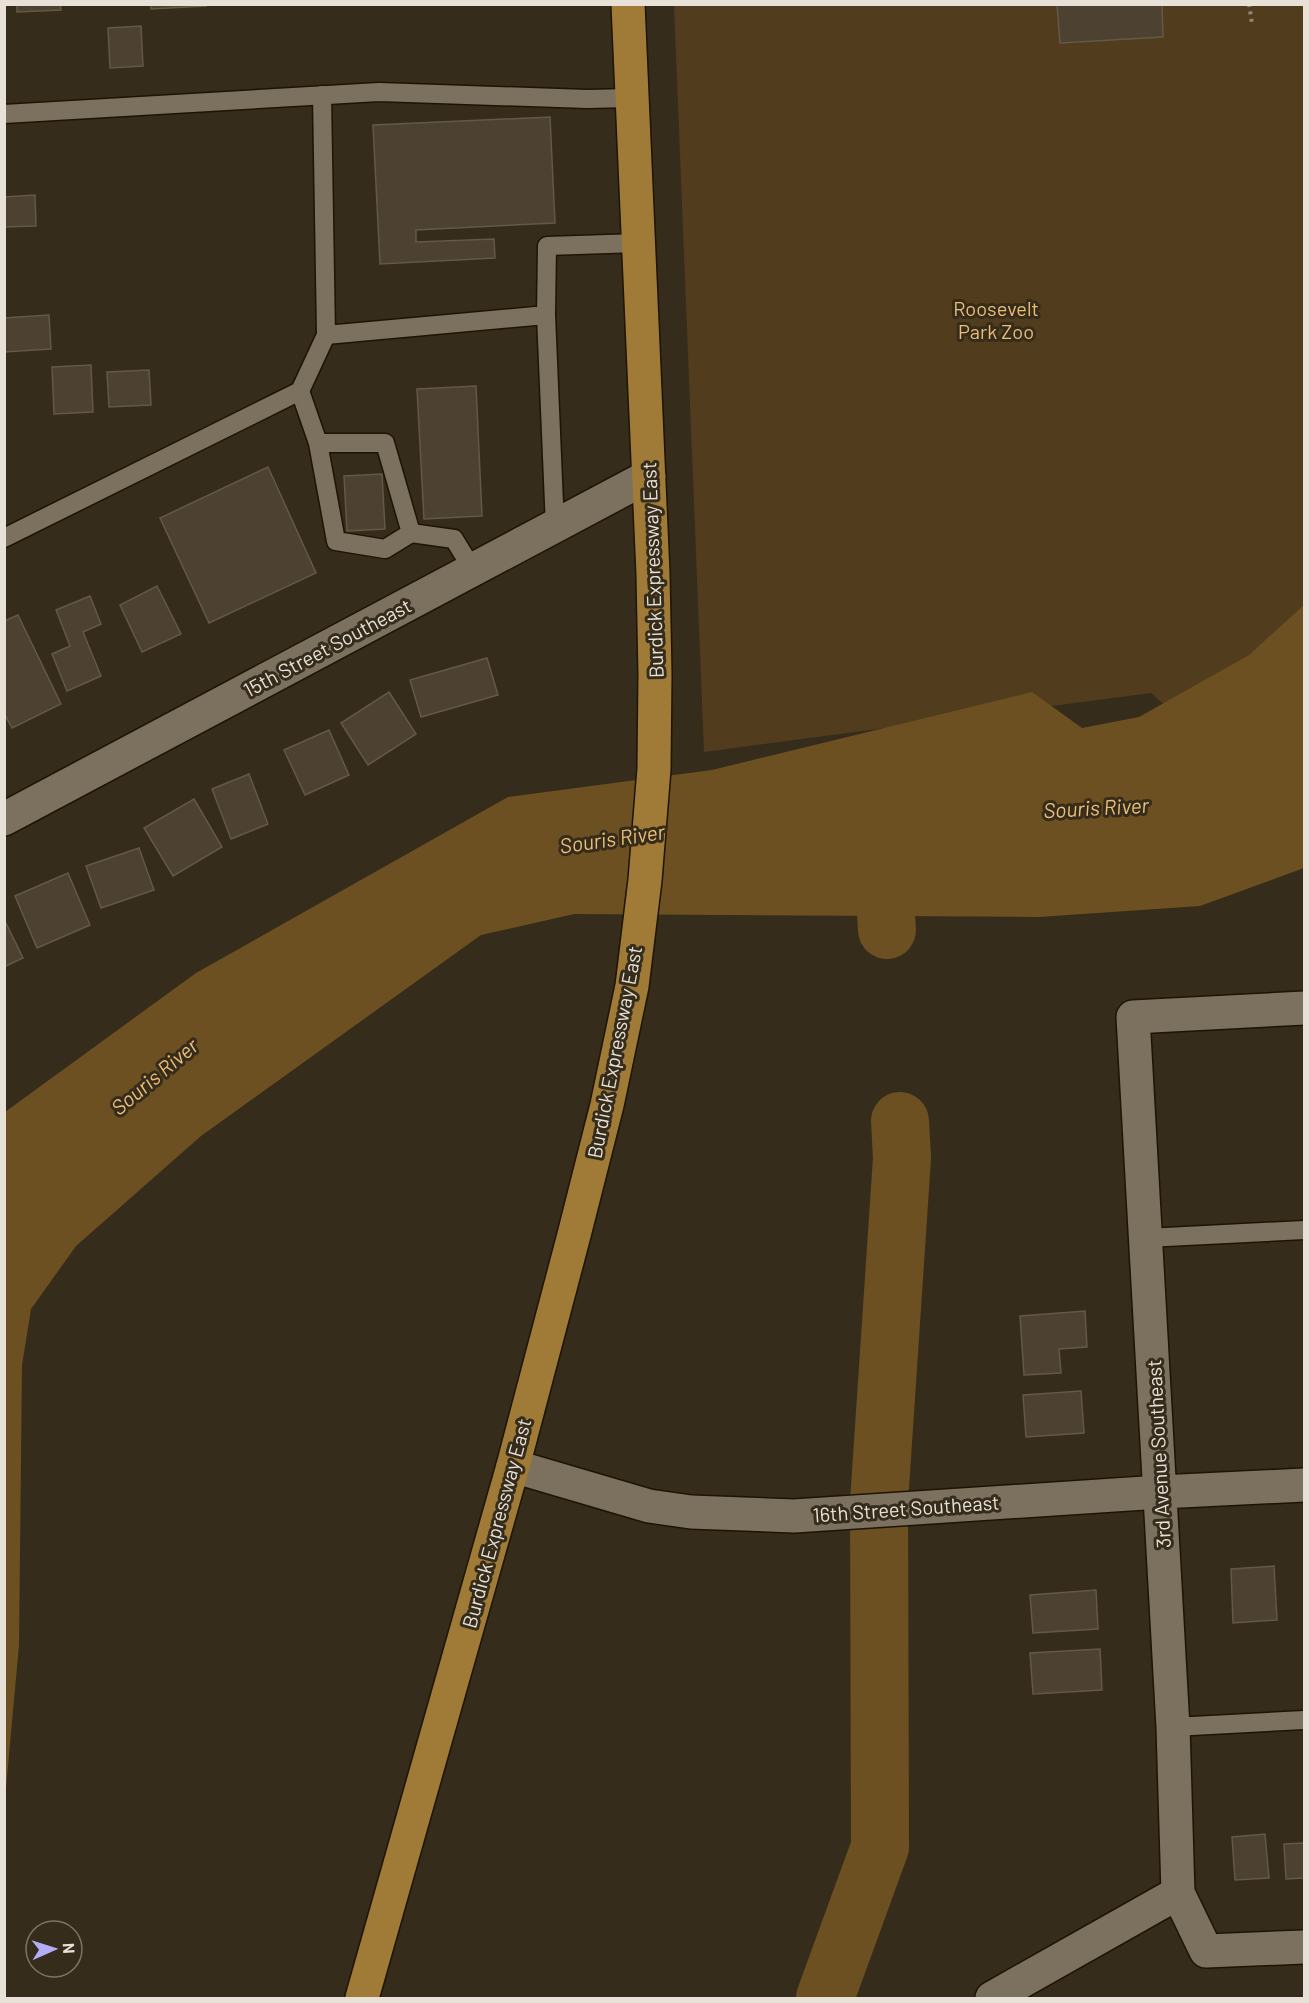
<svg xmlns="http://www.w3.org/2000/svg" width="1309" height="2003" viewBox="0 0 1309 2003" font-family="Barlow,sans-serif">
<rect width="100%" height="100%" fill="#362c1b"/>
<polygon fill="#513d1d" points="674,5 1304,5 1304,828 1151,693 704,752"/>
<polygon fill="#6c5021" points="1304,605 1304,868 1200,906 1039,917 574,914 481,935 201,1136 76,1246 31,1309 22,1365 19,1645 5,1799 5,1112 196,973 508,797 712,770 1032,692 1082,728 1139,717 1249,655"/>
<g fill="none" stroke-linecap="round" stroke-linejoin="round">
<g stroke="#6c5021" stroke-width="58">
<polyline points="881,836 887,930"/>
<polyline points="825,1998 880,1847 879,1502 902,1158 900,1121"/>
</g>
</g>
<g fill="#4d4131" stroke="#645846" stroke-width="1.5">
<polygon points="17,4 60,4 61,10 17,12"/>
<polygon points="151,4 206,4 206,6 151,9"/>
<polygon points="1057,4 1162,4 1163,37 1060,43"/>
<polygon points="141,26 143,66 110,68 108,28"/>
<polygon points="550,117 555,223 416,230 416,242 494,239 495,258 380,264 373,125"/>
<polygon points="35,195 36,226 4,227 4,197"/>
<polygon points="49,315 51,349 4,352 4,318"/>
<polygon points="91,365 93,412 54,414 52,367"/>
<polygon points="149,370 151,405 109,407 107,372"/>
<polygon points="476,386 482,516 424,519 417,389"/>
<polygon points="268,467 316,573 209,623 160,518"/>
<polygon points="382,474 385,529 347,531 344,476"/>
<polygon points="157,586 181,634 142,652 120,605"/>
<polygon points="90,596 101,624 83,632 101,676 67,691 52,654 70,646 56,610"/>
<polygon points="18,615 61,704 12,728 4,713 4,621"/>
<polygon points="487,658 498,695 421,717 410,680"/>
<polygon points="389,692 416,734 368,765 341,723"/>
<polygon points="329,730 349,775 305,795 284,750"/>
<polygon points="249,774 268,824 231,839 212,789"/>
<polygon points="194,799 222,847 173,876 144,828"/>
<polygon points="139,848 154,890 101,908 86,866"/>
<polygon points="68,873 90,925 37,948 15,896"/>
<polygon points="4,919 23,958 4,967"/>
<polygon points="1085,1311 1087,1347 1059,1349 1061,1373 1024,1375 1020,1316"/>
<polygon points="1081,1391 1084,1433 1026,1437 1023,1395"/>
<polygon points="1274,1566 1277,1620 1233,1623 1231,1569"/>
<polygon points="1096,1590 1098,1629 1033,1633 1030,1595"/>
<polygon points="1100,1649 1102,1690 1033,1694 1030,1653"/>
<polygon points="1265,1834 1269,1878 1235,1880 1232,1837"/>
<polygon points="1304,1843 1304,1878 1286,1879 1284,1844"/>
</g>
<g fill="none" stroke-linecap="round" stroke-linejoin="round">
<g stroke="#1e1405" stroke-width="21">
<g id="service">
<polyline points="322,95 326,335 546,315 547,246 638,243"/>
<polyline points="4,114 379,92 587,99 632,98"/>
<polyline points="546,315 555,527"/>
<polyline points="300,391 318,443 385,443 411,533 385,549 336,541 318,443"/>
<polyline points="411,533 454,539 473,570"/>
<polyline points="4,538 300,391 326,335"/>
<polyline points="1146,1238 1304,1230"/>
<polyline points="1173,1727 1304,1720"/>
</g>
</g>
<g stroke="#1e1405" stroke-width="36">
<g id="minor">
<polyline points="4,819 649,476"/>
<polyline points="1304,1008 1133,1017 1173,1727 1178,1893 1206,1951 1304,1947"/>
<polyline points="513,1466 649,1506 691,1512 794,1516 1160,1492 1304,1485"/>
<polyline points="992,1998 1178,1893"/>
</g>
</g>
<g stroke="#1e1405" stroke-width="36">
<polyline id="primary" points="362,1998 513,1466 574,1235 607,1105 632,986 645,880 654,769 655,675 653,574 628,4"/>
</g>
<polyline stroke="#8f8779" stroke-width="4" stroke-dasharray="3 4.5" stroke-linecap="butt" points="1249,4 1252,24"/>
<use href="#service" stroke="#7c705e" stroke-width="18"/>
<use href="#minor" stroke="#7c705e" stroke-width="33"/>
<use href="#primary" stroke="#a07b37" stroke-width="33"/>
</g>
<g text-anchor="middle" dominant-baseline="central" stroke-width="6" stroke-linejoin="round" paint-order="stroke">
<g font-size="20" fill="#ebbd76" stroke="#362c1b">
<text x="996" y="308">Roosevelt<tspan x="996" dy="23">Park Zoo</tspan></text>
</g>
<g font-size="20" fill="#e8e1d7" stroke="#362c1b">
<text transform="translate(652 570) rotate(-92)">Burdick Expressway East</text>
<text transform="translate(327 647) rotate(-28)">15th Street Southeast</text>
<text transform="translate(614 1052) rotate(-79)">Burdick Expressway East</text>
<text transform="translate(1158 1454) rotate(-93)">3rd Avenue Southeast</text>
<text transform="translate(906 1508) rotate(-4)">16th Street Southeast</text>
<text transform="translate(496 1523) rotate(-75)">Burdick Expressway East</text>
</g>
<g font-size="21" font-style="italic" fill="#ecbe77" stroke="#362c1b">
<text transform="translate(1096 807) rotate(-3)">Souris River</text>
<text transform="translate(612 838) rotate(-8)">Souris River</text>
<text transform="translate(154 1076) rotate(-40)">Souris River</text>
</g>
</g>
<rect width="1309" height="2003" fill="none" stroke="#e8e1d7" stroke-width="12"/>
<g transform="translate(54 1949) rotate(87)"><circle r="28" fill="#362c1b" stroke="#7d7466" stroke-width="1.5"/>
<path d="M0-4.5L10 22L0 15L-10 22Z" fill="#b3adf9"/>
<text y="-9" font-size="16" font-weight="bold" text-anchor="middle" fill="#e8e1d7">N</text>
</g>
</svg>
